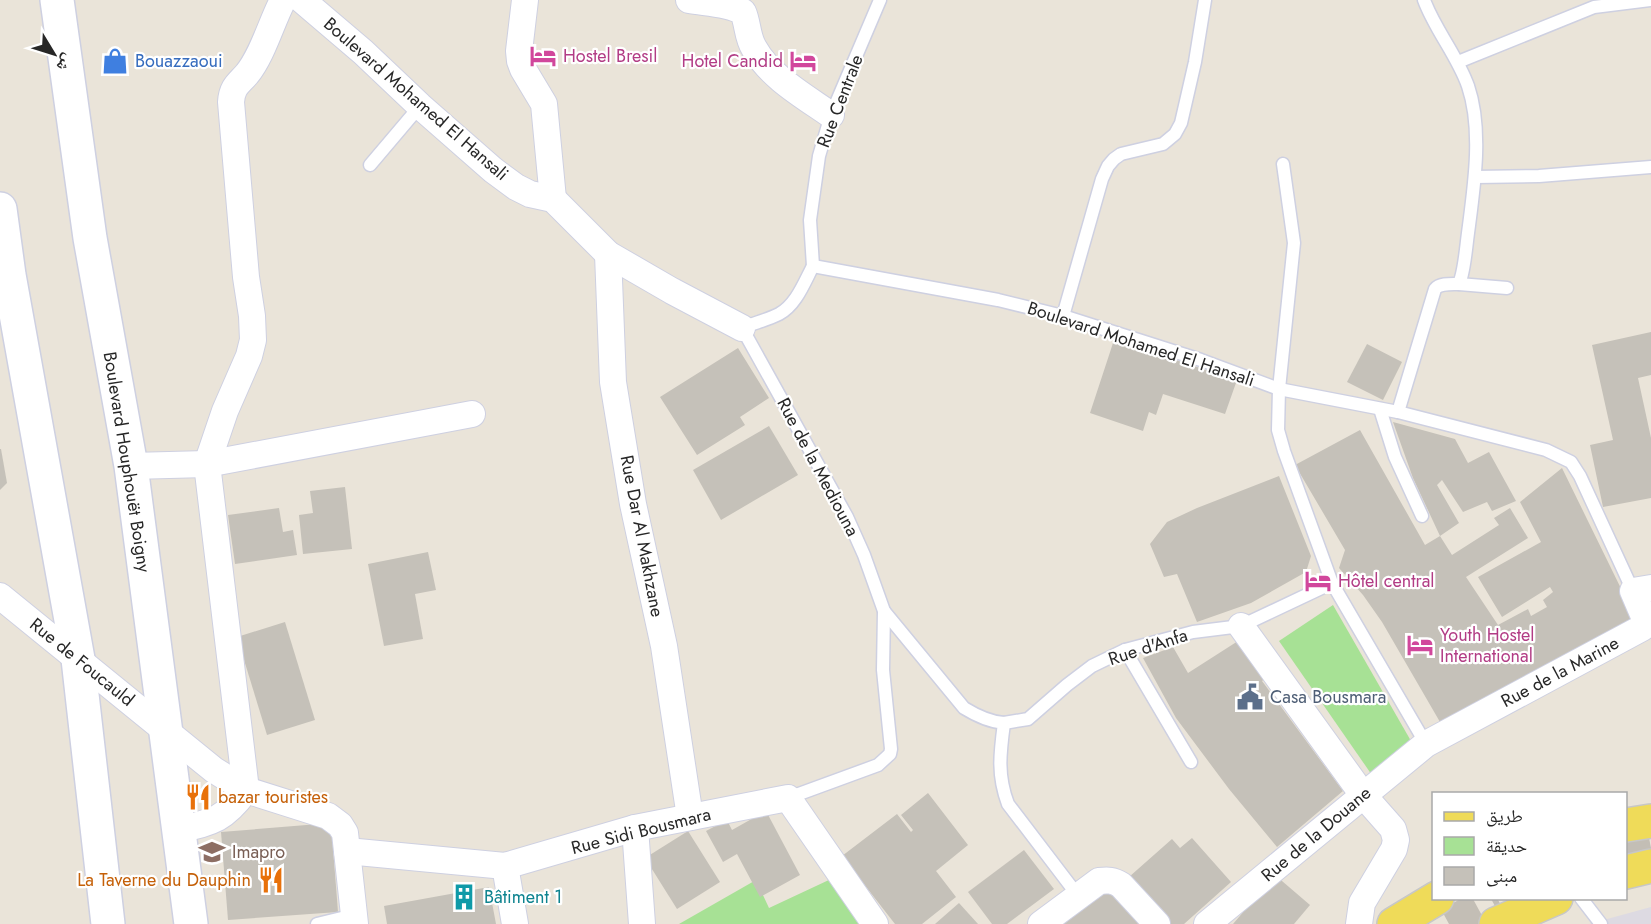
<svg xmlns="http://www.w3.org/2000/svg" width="1651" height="924" viewBox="0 0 1651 924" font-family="Jost,'Noto Naskh Arabic',sans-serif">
<rect width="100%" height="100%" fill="#eae4d9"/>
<polygon fill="#dddae2" points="1651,907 1651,924 1589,924"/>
<g fill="#a7e195">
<polygon points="1333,605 1415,748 1374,778 1279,641"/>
<polygon points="831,879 867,924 679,924 756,880 769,908"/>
</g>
<g fill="#c5c1b9">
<polygon points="1651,332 1651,375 1638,378 1651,438 1651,498 1603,507 1590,445 1613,440 1592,345"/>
<polygon points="1114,340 1237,380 1225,414 1163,394 1156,415 1149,412 1143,431 1090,413"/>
<polygon points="1367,344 1402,362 1383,400 1347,382"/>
<polygon points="738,348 769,398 740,417 745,425 697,455 660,397"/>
<polygon points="1393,422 1455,439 1468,463 1489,452 1516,501 1492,511 1487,502 1463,512 1442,480 1437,485 1459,523 1440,536 1452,555 1499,525 1494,518 1510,508 1528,538 1466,577 1498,625 1528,609 1531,616 1547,607 1543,600 1553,592 1550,587 1502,617 1478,577 1541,542 1520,502 1562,468 1633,613 1628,624 1585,646 1440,722 1382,622 1363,595 1339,568 1345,550 1295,465 1360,430 1425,545 1440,536 1413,478"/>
<polygon points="769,426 798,475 721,520 693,470"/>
<polygon points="0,449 1,449 7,483 0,490"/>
<polygon points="1279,476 1311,556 1306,572 1251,603 1197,622 1177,574 1164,577 1150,544 1167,522 1197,508"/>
<polygon points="345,487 352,549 303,554 299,515 313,513 310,491"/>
<polygon points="279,508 283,532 293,530 297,555 235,564 228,515"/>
<polygon points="428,552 436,590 415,594 423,639 384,646 368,564"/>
<polygon points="285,622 315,720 267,735 237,637"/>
<polygon points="1238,641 1267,677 1262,681 1343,791 1277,847 1229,789 1176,718 1143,658 1173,647 1188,673"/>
<polygon points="928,793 968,845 936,871 956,897 922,924 895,924 842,856 897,814 911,832 913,830 901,815"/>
<polygon points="766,811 800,875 760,897 737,854 723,862 706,831 727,820 732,830"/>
<polygon points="331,823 338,912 228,920 221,832"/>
<polygon points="688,831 720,882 677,909 645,858"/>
<polygon points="1192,838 1231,882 1184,924 1170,924 1129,877 1172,839 1180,848"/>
<polygon points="1024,850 1054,889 1007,924 992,924 968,892"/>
<polygon points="1275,875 1310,905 1294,924 1233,924"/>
<polygon points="1114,886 1145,924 1063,924"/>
<polygon points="489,887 496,924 387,924 384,906"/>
<polygon points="959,903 978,924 935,924"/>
</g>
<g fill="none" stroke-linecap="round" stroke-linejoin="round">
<g stroke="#c3beb5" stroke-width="33" stroke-dasharray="33 16" stroke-linecap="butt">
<polyline points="1626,853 1651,848"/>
<polyline points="1449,924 1497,898"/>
</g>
<g stroke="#ced0e1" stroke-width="15">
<g id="lane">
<polyline points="1458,62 1594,7 1650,0"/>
<polyline points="1283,164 1294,243 1279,389 1278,430 1284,451 1332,583 1426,744"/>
<polyline points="370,165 420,106"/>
<polyline points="1475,177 1539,176 1651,167"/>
<polyline points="813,266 998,300 1063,316 1201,360 1279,389 1398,412 1546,450 1571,462 1580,476 1633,591"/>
<polyline points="813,266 810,220 819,156 831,115 880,0"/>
<polyline points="1459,284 1507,288"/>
<polyline points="1063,316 1102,179 1108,166 1114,159 1121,154 1163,144 1175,134 1181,123 1195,62 1205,0"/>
<polyline points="1380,409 1395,457 1422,516"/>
<path d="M1398,412l37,-123c5,-6 16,-5 24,-5l2,-6c4,-14 5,-30 7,-45 6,-46 15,-103 0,-147 -11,-31 -33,-56 -44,-86"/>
<path d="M884,611l80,97c13,8 25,14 40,15 -4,30 -7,52 4,81l71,93"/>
<polyline points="1125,650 1191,762"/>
<polyline points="1004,723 1028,719 1067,685 1092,666 1125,650 1193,632 1241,626 1332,583"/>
<path d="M788,798l90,-33 12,-11 1,-5 -8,-79 1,-59 -20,-56 -17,-38 -105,-189c12,-5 25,-8 37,-14 17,-9 25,-31 34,-48"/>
<polyline points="1581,898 1601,924"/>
<polyline points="317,924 354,915"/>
</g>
</g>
<g stroke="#ced0e1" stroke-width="28">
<g id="street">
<polyline points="302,0 363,52 420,106 493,170 516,187 530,194 553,199 608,254 672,291 742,328"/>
<polyline points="525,0 519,51 520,61 523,69 544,104 553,199"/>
<path d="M689,0c17,3 40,3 54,12 5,11 4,25 11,36 16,29 50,48 77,67"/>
<polyline points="608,254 613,382 633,504 664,646 690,817"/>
<polyline points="131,466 207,464 472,414"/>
<polyline points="0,596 214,770 246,790 328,816 340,825 345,833 355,924"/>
<polyline points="1241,626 1363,795 1393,829 1396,840 1394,849 1362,903 1359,924"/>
<polyline points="635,828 642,924"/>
<path d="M178,830c35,-8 46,-10 68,-40l-39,-326 18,-53 24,-55 4,-16 -1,-24 -6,-39 -15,-175c1,-15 7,-18 16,-28 16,-20 24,-51 36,-74"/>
<polyline points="347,851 505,866 635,828 788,798 875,924"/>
<polyline points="505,866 515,924"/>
<path d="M1041,924l58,-43c9,-1 14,-1 22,4l36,39"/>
<polyline points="1207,924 1426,744 1642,628 1645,622 1645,619 1633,591 1651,588"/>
</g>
</g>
<g stroke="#ced0e1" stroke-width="36">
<g id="secondary">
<polyline points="57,0 90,238 131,466 191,924"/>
<polyline points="0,209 9,275 78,659 108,924"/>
</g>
</g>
<g stroke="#c7c7c7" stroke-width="36">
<g id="primary">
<polyline points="1626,825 1651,821"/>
<polyline points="1626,872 1651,866"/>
<polyline points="1394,924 1437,898"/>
<polyline points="1496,924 1556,898"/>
</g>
</g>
<use href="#lane" stroke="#fff" stroke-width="12"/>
<use href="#street" stroke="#fff" stroke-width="26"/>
<use href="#secondary" stroke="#fff" stroke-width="33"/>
<use href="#primary" stroke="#efdb59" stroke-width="33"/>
</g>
<defs>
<g id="hotel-bare" transform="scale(2.07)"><path d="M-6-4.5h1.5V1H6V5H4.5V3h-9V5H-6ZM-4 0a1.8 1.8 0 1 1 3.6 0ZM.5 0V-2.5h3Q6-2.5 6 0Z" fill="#d1479c" stroke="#fff" stroke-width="2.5" paint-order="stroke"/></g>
<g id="shop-bare" transform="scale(2.07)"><path d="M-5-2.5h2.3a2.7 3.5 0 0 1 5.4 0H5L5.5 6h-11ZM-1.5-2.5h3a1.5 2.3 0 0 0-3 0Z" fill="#3f7fe0" stroke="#fff" stroke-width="2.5" paint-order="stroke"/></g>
<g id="civic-bare" transform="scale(2.07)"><path d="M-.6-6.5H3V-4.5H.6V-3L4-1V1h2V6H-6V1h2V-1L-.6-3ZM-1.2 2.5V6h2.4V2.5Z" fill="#5c6f8a" stroke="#fff" stroke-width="2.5" paint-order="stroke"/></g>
<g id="restaurant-bare" transform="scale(2.07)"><path d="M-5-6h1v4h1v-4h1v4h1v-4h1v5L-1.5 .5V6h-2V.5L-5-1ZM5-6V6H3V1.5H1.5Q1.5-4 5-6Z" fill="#e8710a" stroke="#fff" stroke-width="2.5" paint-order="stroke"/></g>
<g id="school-bare" transform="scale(2.07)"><path d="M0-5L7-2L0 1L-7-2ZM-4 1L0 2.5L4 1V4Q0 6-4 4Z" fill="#8d6e63" stroke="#fff" stroke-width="2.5" paint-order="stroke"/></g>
<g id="building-bare" transform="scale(2.07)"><path d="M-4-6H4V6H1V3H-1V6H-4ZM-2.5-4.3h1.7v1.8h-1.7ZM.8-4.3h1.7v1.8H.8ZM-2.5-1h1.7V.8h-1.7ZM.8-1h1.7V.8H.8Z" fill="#0f9aa8" stroke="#fff" stroke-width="2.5" paint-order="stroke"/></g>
</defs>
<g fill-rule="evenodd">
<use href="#hotel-bare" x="543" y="56"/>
<use href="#shop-bare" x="115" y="61"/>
<use href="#hotel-bare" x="803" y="61"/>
<use href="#hotel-bare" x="1318" y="581"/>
<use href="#hotel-bare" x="1420" y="645"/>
<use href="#civic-bare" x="1250" y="697"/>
<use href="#restaurant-bare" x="198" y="797"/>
<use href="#school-bare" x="212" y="852"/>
<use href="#restaurant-bare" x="271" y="880"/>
<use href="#building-bare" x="464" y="897"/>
</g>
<g text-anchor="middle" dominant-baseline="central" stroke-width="4.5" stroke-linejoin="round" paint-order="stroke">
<g font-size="18" fill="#b23c85" stroke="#fff" text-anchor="start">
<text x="563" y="56">Hostel Bresil</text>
<text x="783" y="61" text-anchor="end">Hotel Candid</text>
<text x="1338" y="581">Hôtel central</text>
<text x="1440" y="635">Youth Hostel<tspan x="1440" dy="21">International</tspan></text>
</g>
<g font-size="18" fill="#366cbe" stroke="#fff" text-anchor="start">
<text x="135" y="61">Bouazzaoui</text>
</g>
<g font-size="18" fill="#272727" stroke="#fff">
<text transform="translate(416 99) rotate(41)">Boulevard Mohamed El Hansali</text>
<text transform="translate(840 101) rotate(-69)">Rue Centrale</text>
<text transform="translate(1141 344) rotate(18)">Boulevard Mohamed El Hansali</text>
<text transform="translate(127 462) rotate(81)">Boulevard Houphouët Boigny</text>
<text transform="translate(818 467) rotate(62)">Rue de la Mediouna</text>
<text transform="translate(642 536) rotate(79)">Rue Dar Al Makhzane</text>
<text transform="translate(1148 647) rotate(-18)">Rue d'Anfa</text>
<text transform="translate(82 662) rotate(39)">Rue de Foucauld</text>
<text transform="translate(1560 672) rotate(-28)">Rue de la Marine</text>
<text transform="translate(641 831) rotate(-14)">Rue Sidi Bousmara</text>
<text transform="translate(1316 834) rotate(-40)">Rue de la Douane</text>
</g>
<g font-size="18" fill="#4e5e75" stroke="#fff" text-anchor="start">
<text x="1270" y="697">Casa Bousmara</text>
</g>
<g font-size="18" fill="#c56008" stroke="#fff" text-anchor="start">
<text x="218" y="797">bazar touristes</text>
<text x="251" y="880" text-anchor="end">La Taverne du Dauphin</text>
</g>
<g font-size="18" fill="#785e54" stroke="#fff" text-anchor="start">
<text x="232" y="852">Imapro</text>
</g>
<g font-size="18" fill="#0d838f" stroke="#fff" text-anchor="start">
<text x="484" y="897">Bâtiment 1</text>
</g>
</g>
<rect x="1432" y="792" width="195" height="108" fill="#ffffff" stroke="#a9a9a9" stroke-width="1.5"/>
<rect x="1444" y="812" width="30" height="9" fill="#efdb59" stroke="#a9a9a9" stroke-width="1.5"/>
<text x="1486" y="822" font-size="18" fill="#272727">طريق</text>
<rect x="1444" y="837" width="30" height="18" fill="#a7e195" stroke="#a9a9a9" stroke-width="1.5"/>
<text x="1486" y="852" font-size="18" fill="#272727">حديقة</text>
<rect x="1444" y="867" width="30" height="18" fill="#c5c1b9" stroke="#a9a9a9" stroke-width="1.5"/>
<text x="1486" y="882" font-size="18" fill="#272727">مبنى</text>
<g transform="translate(54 54) rotate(128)" stroke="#ffffff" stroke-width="4.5" paint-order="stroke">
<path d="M0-4.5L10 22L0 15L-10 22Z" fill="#272727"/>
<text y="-9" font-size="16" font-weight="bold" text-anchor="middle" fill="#272727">ش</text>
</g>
</svg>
